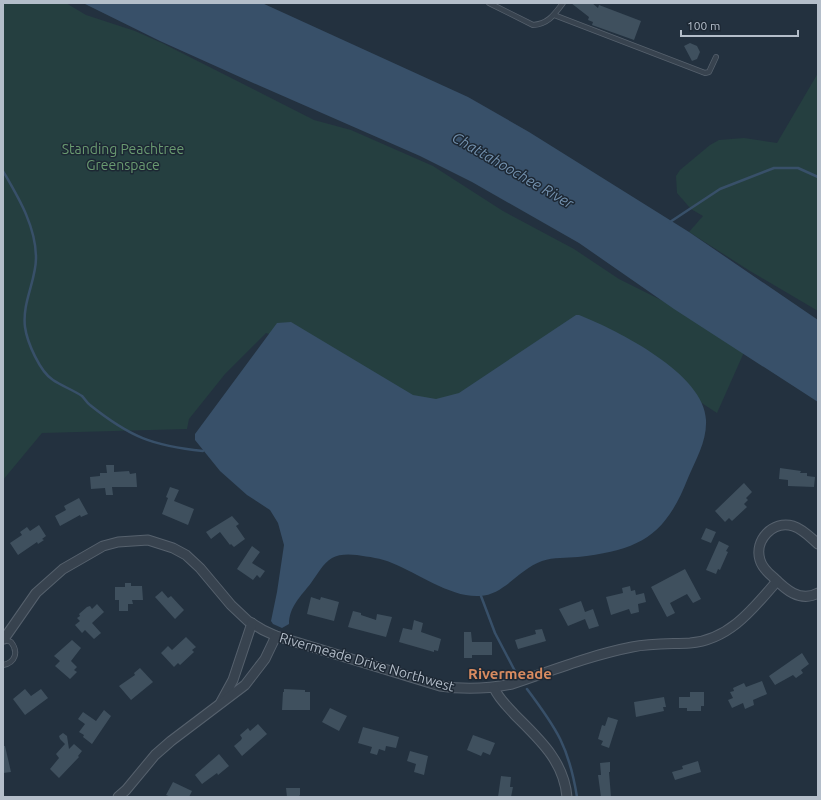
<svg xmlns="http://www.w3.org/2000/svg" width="821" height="800" viewBox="0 0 821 800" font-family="Ubuntu,sans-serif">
<rect width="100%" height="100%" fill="#23313f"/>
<g fill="#253f40">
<polygon points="3,3 66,3 86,15 135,31 162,43 314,120 351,130 433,166 503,211 574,249 619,279 677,308 745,350 717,413 599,336 465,393 422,405 356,363 266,333 225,374 189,419 187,429 42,433 3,480"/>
<polygon points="818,73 818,311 750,271 689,232 703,216 691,209 677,193 676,176 680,170 710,145 719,140 744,138 777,143"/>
</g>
<g fill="#385069">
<polygon points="83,3 262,3 468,97 529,132 689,232 818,320 818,402 674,309 579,243 472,182 420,156 251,82 160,41"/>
<path d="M576,315h3c38,15 126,59 127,105 1,21 -10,39 -18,58 -23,59 -49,72 -110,79 -12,1 -24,0 -36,4 -23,8 -38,34 -62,35 -29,2 -62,-23 -88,-33 -11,-5 -23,-6 -35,-8 -8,-1 -19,-1 -25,3 -9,5 -15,17 -21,25 -10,13 -22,24 -22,41l-7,4 -9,-4 -2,-3 6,-29 7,-47 -6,-22 -8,-13 -23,-15 -27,-24 -25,-31v-6l82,-111 14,-1 122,73 23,4 23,-6z"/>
</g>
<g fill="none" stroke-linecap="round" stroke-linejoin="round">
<g stroke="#385069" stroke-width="2.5">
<path d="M3,171c15,26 33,55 33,87 0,23 -14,44 -11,69 2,15 15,45 28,53 9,6 20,10 29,16 3,3 5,7 8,9 40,32 63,41 113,46"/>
<polyline points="670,222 720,189 774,168 798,168 818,177"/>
<polyline points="481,596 495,633 516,673"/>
<path d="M527,689c30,40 42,58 50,108"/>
</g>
</g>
<g fill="#3f505e">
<polygon points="571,3 592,3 598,8 599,5 641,21 634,40 592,25 593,22 588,20 589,17"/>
<polygon points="690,43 697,46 700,52 697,59 692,61 684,46"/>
<polygon points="106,465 114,465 114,472 129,471 130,474 136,473 137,487 112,487 113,495 106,495 105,488 91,489 90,477 100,476 100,473 107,473"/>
<polygon points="780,468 801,471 800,473 807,473 807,476 815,477 814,487 788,486 788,480 779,479"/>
<polygon points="744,483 752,492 746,498 748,500 744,504 747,507 732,521 729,518 725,522 715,511"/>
<polygon points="170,487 179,490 174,501 194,509 188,525 162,514 168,498 166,497"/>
<polygon points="79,498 88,514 81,517 80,515 60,526 55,516 66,510 64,506"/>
<polygon points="232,516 239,524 236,526 245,539 234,547 231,544 230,545 220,532 211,539 206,532"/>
<polygon points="39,525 46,536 42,539 44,540 38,544 37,542 18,555 10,543 22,535 20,532 27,527 30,531"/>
<polygon points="706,528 716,532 711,543 701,539"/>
<polygon points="719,541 729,546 726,551 728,552 720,570 718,569 716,574 706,570"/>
<polygon points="252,546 260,552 252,563 265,571 260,578 257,575 253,580 237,569"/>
<polygon points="685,569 701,599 693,603 687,594 670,603 675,613 667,617 651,587"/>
<polygon points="125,583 131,583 131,586 142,586 143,600 132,600 133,604 128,604 128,611 119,611 119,600 115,600 115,587 125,587"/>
<polygon points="630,586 631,591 635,590 636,595 644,593 646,602 638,604 639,612 631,614 629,609 611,615 606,597 623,593 622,588"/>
<polygon points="162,591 168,598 171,596 184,610 175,619 155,597"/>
<polygon points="311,597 320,600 321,597 339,602 334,621 307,614"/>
<polygon points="581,601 585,612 593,609 599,626 589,629 585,619 568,626 559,609"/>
<polygon points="97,604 104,612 92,623 101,633 94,639 85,630 82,633 75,625 80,621 77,618 80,616 79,614 87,607 90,606 92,609"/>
<polygon points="353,611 361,613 361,615 376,620 377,614 392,617 386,637 348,627"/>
<polygon points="414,620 423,623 421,632 441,639 438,651 434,650 434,652 399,642 403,628 412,630"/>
<polygon points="542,629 546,641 518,649 515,640 536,634 535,630"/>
<polygon points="464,632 471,632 472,642 492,642 492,655 472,655 472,658 464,658"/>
<polygon points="186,637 196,647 192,650 194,652 180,665 178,663 174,667 161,653 168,646 172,650"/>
<polygon points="72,640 81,648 71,661 77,667 74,670 77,672 70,679 55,666 60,661 54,656"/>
<polygon points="802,653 809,664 801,670 803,673 796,678 793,675 775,685 769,676"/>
<polygon points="140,668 153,682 131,700 119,686 135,675 134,673"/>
<polygon points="762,681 767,694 753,700 754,705 745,709 743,703 732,708 728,700 733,698 730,692 734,691 733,688 744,683 746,687"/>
<polygon points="25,689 31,696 41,689 48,698 25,715 13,699"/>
<polygon points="284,689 305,690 305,692 310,692 310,710 282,710 283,692 284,692"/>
<polygon points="690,692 704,692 704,706 701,706 701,711 687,711 687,708 679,708 679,697 690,697"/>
<polygon points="664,697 666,707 663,707 664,711 636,717 634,702"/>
<polygon points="330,708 347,716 339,731 322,722"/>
<polygon points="104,710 111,716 92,744 83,737 84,735 79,732 85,724 78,719 83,712 96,721"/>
<polygon points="608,717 618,720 609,748 601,745 603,741 598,739 602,725 605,726"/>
<polygon points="258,724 267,734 242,756 234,746 241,740 242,738 240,735 248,728 250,731"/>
<polygon points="363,727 399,737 396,748 386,746 385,751 379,749 377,755 370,753 372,747 358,743"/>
<polygon points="63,733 67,736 69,749 74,744 82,751 78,756 79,757 59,778 50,769 59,758 56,754 65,744 60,739 59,736"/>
<polygon points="473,735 495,743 490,755 483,752 481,756 467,750"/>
<polygon points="3,746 5,746 11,772 3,773"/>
<polygon points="410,751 428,756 424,775 414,772 416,764 407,761"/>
<polygon points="219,754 229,766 218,775 217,773 202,784 195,775"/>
<polygon points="698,761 701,772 675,780 672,772 683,769 682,766"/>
<polygon points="610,762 610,772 609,772 611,797 601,797 598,775 601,775 600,763"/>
<polygon points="501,776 511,777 510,787 513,787 511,797 498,797"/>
<polygon points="173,782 192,791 189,797 171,797 166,795"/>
<polygon points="286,788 300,788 300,795 298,797 287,797"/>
</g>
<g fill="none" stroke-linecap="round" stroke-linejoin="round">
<g stroke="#56616d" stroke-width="6">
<g id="service">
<path d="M489,3l44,22c15,-1 21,-10 30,-22"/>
<polyline points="554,15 705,73 709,72 716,57"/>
<path d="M3,639l8,3c8,10 4,21 -8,23"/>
</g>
</g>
<g stroke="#56616d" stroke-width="11">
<g id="minor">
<path d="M818,544c-7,-6 -15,-15 -25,-18 -20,-6 -39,14 -33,34 2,7 7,12 13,17 12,12 27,26 45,16"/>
<path d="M4,639l32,-46 27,-24 40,-23 15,-4 30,-2 25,8 13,7 14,13 31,37 17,16 15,9 13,6 164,50c25,4 47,3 72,-2 39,-13 79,-29 120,-37 19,-4 39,-3 58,-4 39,-3 63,-34 87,-62"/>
<path d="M494,688c5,11 13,18 21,27 24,24 49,46 52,82"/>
<polyline points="221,702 233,680 252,623"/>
<polyline points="118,797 126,790 155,755 171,741 245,685 265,659 276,636"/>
</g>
</g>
<use href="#service" stroke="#38434f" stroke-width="4.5"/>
<use href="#minor" stroke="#38434f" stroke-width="9"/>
</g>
<g text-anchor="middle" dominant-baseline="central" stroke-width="3" stroke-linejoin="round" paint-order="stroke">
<g font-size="14" fill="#6a9b71" stroke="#1d2834">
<text x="123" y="149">Standing Peachtree<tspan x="123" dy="16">Greenspace</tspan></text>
</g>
<g font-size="14" fill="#b4beca" stroke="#1d2834">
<text transform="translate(367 662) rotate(16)">Rivermeade Drive Northwest</text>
</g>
<g font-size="15" font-style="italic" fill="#7391ae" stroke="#1d2834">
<text transform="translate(513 170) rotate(30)">Chattahoochee River</text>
</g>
<g font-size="15" font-weight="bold" fill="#d88b60" stroke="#1d2834">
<text x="510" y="673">Rivermeade</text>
</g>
</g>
<rect width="821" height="800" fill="none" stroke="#b4beca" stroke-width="8"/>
<path d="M681 30v6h117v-6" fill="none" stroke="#b4beca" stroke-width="2"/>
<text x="687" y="30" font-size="12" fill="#b4beca" stroke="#1d2834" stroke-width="3" paint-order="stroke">100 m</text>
</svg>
